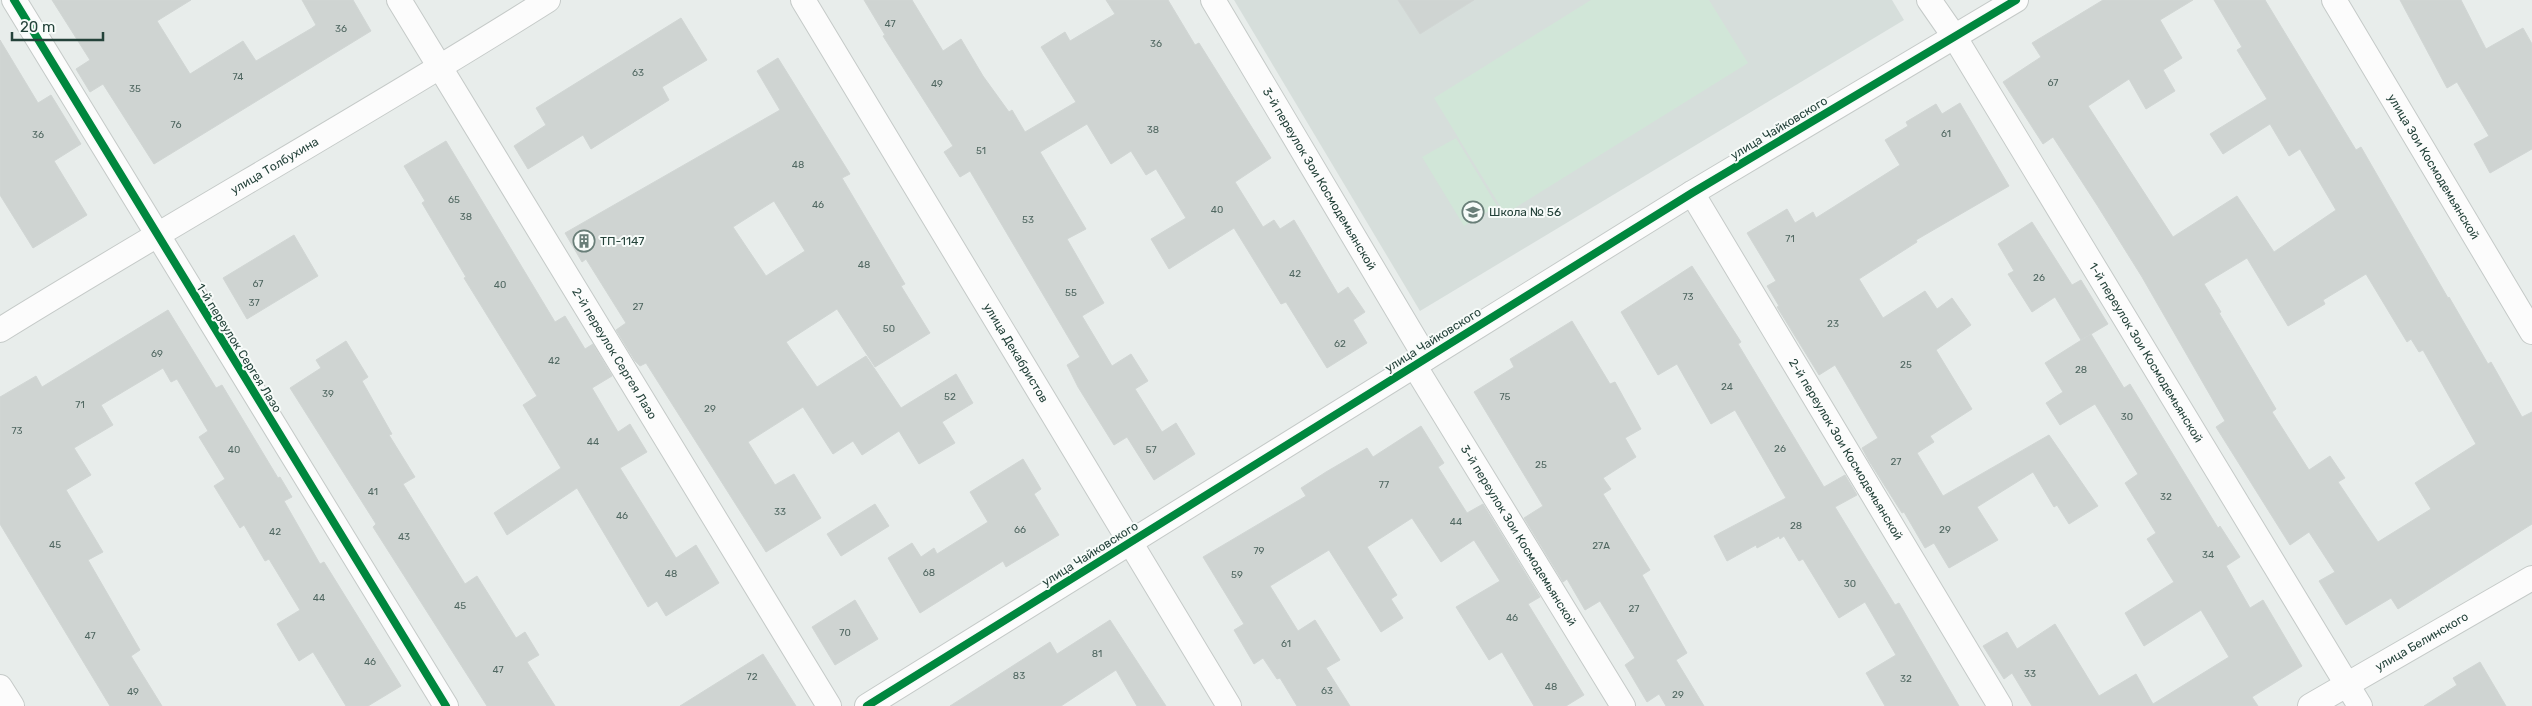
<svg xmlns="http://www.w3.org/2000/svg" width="2532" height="706" viewBox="0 0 2532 706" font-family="Rubik,sans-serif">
<rect width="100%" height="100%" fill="#e8edeb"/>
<polygon fill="#d6dedb" points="1234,0 1892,0 1904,20 1420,311"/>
<g fill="#d1e6d8">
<polygon points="1591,0 1709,0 1748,63 1505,214 1434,98"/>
<polygon points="1456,138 1497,206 1464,226 1422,157"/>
</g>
<g fill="#cfd4d2" stroke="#d1d6d4" fill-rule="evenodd">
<polygon points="52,0 191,0 157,21 190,74 243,41 256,61 312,28 316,25 302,0 353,0 371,31 154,164 103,84 90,92 76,69 90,60"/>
<polygon points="864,0 912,0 943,51 961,39 983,76 1009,112 1012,110 1025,132 1076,102 1041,47 1065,32 1070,41 1115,14 1106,0 1168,0 1195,45 1199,43 1271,158 1235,182 1263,227 1274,220 1280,229 1294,220 1338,294 1348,287 1365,312 1353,320 1367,343 1327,368 1286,302 1281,304 1234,228 1169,269 1151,239 1186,218 1156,169 1146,175 1131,151 1111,164 1087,124 1040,152 1086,229 1067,239 1104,303 1082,316 1112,366 1131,354 1148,381 1135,389 1162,432 1176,423 1195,454 1154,480 1127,437 1114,445 1078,387 1067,365 1080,357 970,171 960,177 944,152 953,146 883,36 885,35"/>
<polygon points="1398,0 1474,0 1420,34"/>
<path d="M2103,0h90l-33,20 22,38 -19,12 12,21 -29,18 -17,-30 -41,27 85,131 64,-41 37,56 62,-42 -36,-61 -11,7 -19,-32 -47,30 -13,-20 57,-35 -30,-49 5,-3 -28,-47h51l91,150 5,-3 87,151 1,-1 39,67 3,-2 31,55 10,-5v112l-134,85 -7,-11 -45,27 -27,-44 16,-9 -26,-40 -19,13 -74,-118 9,-6 -83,-144 -45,-72 -44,-68 -10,7 -40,-62 38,-25 -9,-14zM2247,258l41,68 37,-22 -2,-4 43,-26 41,68 4,-3 8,13 4,-2 53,94 -61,39 16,26 -53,33 -40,-60 7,-4 -15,-22 -21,14 -37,-58 4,-3 -57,-96 2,-1 -17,-28z"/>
<polygon points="2400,0 2461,0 2486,49 2523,28 2532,44 2532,149 2490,173 2474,144 2489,136 2457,82 2447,88"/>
<polygon points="681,18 707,60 662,87 669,100 591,149 583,135 528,169 514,146 546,125 536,108"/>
<polygon points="0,40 38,103 51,95 81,144 54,161 87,215 33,248 0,195"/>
<path d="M778,58l72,116 -8,4 63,106 -4,2 29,47 -55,34 -38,-58 -51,33 31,45 49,-31 35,52 55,-34 17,29 -31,19 13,21 -36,21 -20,-33 -37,24 -9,-14 -20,13 -30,-47 -55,35 27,43 19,-11 27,44 -55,34 -120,-189 -6,3 -5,-5 -19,-31 10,-7 -40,-64 -4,3 -17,-29 215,-123 -23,-39zM774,201l31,50 -39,25 -33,-49z"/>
<polygon points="1960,103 2009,186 1916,240 1917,242 1859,279 1883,318 1925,291 1937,309 1952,298 1971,325 1936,350 1972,409 1930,436 1934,442 1917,453 1943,496 2049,435 2098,506 2069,524 2057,505 2054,507 2033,472 1977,507 1998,540 1949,568 1934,543 1925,548 1904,512 1902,513 1869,461 1862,448 1878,438 1835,365 1819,375 1777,307 1779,306 1767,286 1776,281 1747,233 1787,209 1795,223 1813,212 1816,218 1900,165 1885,140 1908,126 1906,122 1936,104 1942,114"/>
<polygon points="446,141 555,322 565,316 585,349 593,344 612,376 592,388 618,432 630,424 647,452 620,468 676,558 696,545 719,583 666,616 657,601 648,607 577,488 507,535 494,513 561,468 523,405 537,396 464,278 466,277 422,203 425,201 404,166"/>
<polygon points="2032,222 2072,285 2081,280 2108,324 2081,340 2055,297 2032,312 2008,274 2014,271 1998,244"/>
<polygon points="294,235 318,276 247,319 223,278"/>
<polygon points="1692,266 1741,342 1738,344 1824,487 1845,475 1857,495 1835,507 1895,605 1899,603 1959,706 1885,706 1866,673 1896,655 1865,602 1839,618 1803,559 1799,561 1784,536 1780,539 1779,536 1757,548 1756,545 1727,561 1714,536 1786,498 1735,410 1711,424 1677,364 1658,375 1621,312"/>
<polygon points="168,310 216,388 222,385 278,478 280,477 292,497 284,501 320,564 324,562 401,686 368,706 346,706 313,652 299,661 277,624 300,610 269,559 265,561 244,525 240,528 214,486 225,479 199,437 208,431 177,379 171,382 163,368 101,405 113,425 74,448 91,475 66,490 103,552 88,560 140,650 131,656 162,706 110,706 0,524 0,397 36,376 42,387"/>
<polygon points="1572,321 1610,384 1615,382 1641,429 1625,438 1636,457 1603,478 1611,489 1603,494 1650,570 1642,575 1687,653 1676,660 1704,706 1666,706 1659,694 1647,702 1625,665 1635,658 1600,601 1585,610 1567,579 1563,582 1524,518 1543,506 1474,392 1514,367 1510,359"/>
<polygon points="2091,334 2124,388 2130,384 2218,528 2220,526 2240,557 2226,566 2250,608 2263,600 2302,666 2252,697 2258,706 2032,706 2012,673 2004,679 1983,646 2007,632 2017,649 2055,624 2099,696 2136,674 2153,704 2229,657 2201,610 2144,646 2125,613 2174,582 2147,539 2156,533 2125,483 2138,474 2095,404 2060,425 2046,403 2063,392 2045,363"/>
<polygon points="346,341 368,377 362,381 392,434 389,435 415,477 403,484 465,584 477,576 516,638 525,632 539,655 527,662 555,706 487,706 373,527 376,524 290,388 321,368 316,360"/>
<polygon points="1421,426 1444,463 1438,467 1467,513 1483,504 1540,597 1528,604 1584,695 1566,706 1534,706 1502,652 1489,660 1456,607 1500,581 1474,540 1441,562 1412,518 1367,547 1397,595 1391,599 1403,618 1381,632 1329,550 1270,586 1298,631 1315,620 1340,660 1326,668 1350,706 1297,706 1280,678 1277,679 1263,658 1254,664 1234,630 1244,624 1203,557 1306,496 1301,488 1326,472 1367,448 1373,457"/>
<polygon points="1023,459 1041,489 1034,494 1059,535 1006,567 1003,561 920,613 888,558 912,543 921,557 934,548 937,554 988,522 970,492"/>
<polygon points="875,504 889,526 841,556 827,534"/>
<polygon points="855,600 878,639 835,665 812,627"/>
<polygon points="1110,620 1166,706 1137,706 1116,670 1061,706 950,706 1050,642 1057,654"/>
<polygon points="763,654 796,706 680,706"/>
<polygon points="2480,662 2506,706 2424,706 2457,685 2453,678"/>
</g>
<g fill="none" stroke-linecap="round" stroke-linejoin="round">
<g stroke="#c5cac8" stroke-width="26">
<g id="minor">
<polyline points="14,0 446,706"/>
<path id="s1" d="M399,0l430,706"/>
<path id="s2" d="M803,0l426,706"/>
<path id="s3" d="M1213,0l213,358"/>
<path id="s4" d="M1929,0l25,36 406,670"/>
<path id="s5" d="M2334,0l198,332"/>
<path id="s6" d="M1692,193l308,513"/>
<path id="s7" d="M0,330c181,-112 368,-216 548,-330"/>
<path id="s8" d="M1414,365l209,341"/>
<polyline points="0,687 12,706"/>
<polyline points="867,706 1692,193 2016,0"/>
<path id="s9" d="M2310,706l222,-128"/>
</g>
</g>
<use href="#minor" stroke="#fcfcfc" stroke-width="24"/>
<g stroke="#f7fbf9" stroke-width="11">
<g id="cycleway">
<polyline points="14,0 446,706"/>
<polyline points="867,706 1692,193 2016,0"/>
</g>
</g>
<use href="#cycleway" stroke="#00873e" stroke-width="8"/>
</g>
<defs>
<g id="school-ring" transform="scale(1.125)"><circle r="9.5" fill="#f7fbf9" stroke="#697e78" stroke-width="1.5"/><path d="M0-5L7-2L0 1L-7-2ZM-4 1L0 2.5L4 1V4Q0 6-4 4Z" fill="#697e78"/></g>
<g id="building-ring" transform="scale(1.125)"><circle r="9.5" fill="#f7fbf9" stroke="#697e78" stroke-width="1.5"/><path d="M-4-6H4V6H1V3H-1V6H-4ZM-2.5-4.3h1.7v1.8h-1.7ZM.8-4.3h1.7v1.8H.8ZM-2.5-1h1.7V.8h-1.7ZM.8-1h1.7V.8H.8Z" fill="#697e78"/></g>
</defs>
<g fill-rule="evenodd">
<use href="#school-ring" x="1473" y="212"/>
<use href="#building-ring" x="584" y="241"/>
</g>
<g text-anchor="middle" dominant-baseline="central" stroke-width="4" stroke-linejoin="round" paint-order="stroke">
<g font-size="10" fill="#506761">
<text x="890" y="24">47</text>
<text x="341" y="29">36</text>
<text x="1156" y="44">36</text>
<text x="638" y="73">63</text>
<text x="238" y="77">74</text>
<text x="2053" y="83">67</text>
<text x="937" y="84">49</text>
<text x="135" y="89">35</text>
<text x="176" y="125">76</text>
<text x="1153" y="130">38</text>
<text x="1946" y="134">61</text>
<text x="38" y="135">36</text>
<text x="981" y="151">51</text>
<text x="798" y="165">48</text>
<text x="454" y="200">65</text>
<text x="818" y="205">46</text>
<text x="1217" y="210">40</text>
<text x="466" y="217">38</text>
<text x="1028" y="220">53</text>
<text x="1790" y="239">71</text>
<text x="864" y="265">48</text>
<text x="1295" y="274">42</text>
<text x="2039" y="278">26</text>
<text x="258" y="284">67</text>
<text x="500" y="285">40</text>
<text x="1071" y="293">55</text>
<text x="1688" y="297">73</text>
<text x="254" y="303">37</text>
<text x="638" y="307">27</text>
<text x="1833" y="324">23</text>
<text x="889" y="329">50</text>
<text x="1340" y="344">62</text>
<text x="157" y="354">69</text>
<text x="554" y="361">42</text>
<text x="1906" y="365">25</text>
<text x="2081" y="370">28</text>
<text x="1727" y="387">24</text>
<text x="328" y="394">39</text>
<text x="950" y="397">52</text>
<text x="1505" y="397">75</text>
<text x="80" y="405">71</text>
<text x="710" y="409">29</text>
<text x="2127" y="417">30</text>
<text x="17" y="431">73</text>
<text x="593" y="442">44</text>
<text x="1780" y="449">26</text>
<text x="234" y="450">40</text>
<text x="1151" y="450">57</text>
<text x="1896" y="462">27</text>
<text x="1541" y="465">25</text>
<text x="1384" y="485">77</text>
<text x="373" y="492">41</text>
<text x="2166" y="497">32</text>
<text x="780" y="512">33</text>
<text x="622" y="516">46</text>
<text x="1456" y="522">44</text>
<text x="1796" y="526">28</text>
<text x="1020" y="530">66</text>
<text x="1945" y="530">29</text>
<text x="275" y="532">42</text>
<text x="404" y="537">43</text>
<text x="55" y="545">45</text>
<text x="1601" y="546">27А</text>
<text x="1259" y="551">79</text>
<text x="2208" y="555">34</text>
<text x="929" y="573">68</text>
<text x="671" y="574">48</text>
<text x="1237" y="575">59</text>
<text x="1850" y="584">30</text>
<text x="319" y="598">44</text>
<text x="460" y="606">45</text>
<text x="1634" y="609">27</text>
<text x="1512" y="618">46</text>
<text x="845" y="633">70</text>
<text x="90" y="636">47</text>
<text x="1286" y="644">61</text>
<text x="1097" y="654">81</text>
<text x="370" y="662">46</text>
<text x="498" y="670">47</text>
<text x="2030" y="674">33</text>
<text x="1019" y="676">83</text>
<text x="752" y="677">72</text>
<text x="1906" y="679">32</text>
<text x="1551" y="687">48</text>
<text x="1327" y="691">63</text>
<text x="133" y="692">49</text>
<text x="1678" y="695">29</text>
</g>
<g font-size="12" fill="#24423a" stroke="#f7fbf9">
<text transform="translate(1779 128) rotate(-31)">улица Чайковского</text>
<text stroke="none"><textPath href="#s7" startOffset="320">улица Толбухина</textPath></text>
<text stroke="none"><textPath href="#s5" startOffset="194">улица Зои Космодемьянской</textPath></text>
<text stroke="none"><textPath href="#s3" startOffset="208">3-й переулок Зои Космодемьянской</textPath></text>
<text transform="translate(1433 340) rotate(-32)">улица Чайковского</text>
<text transform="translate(239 348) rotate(58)">1-й переулок Сергея Лазо</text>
<text stroke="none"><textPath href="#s4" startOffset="414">1-й переулок Зои Космодемьянской</textPath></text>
<text stroke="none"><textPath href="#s1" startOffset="414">2-й переулок Сергея Лазо</textPath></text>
<text stroke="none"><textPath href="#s2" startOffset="412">улица Декабристов</textPath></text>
<text stroke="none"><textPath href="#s6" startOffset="299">2-й переулок Зои Космодемьянской</textPath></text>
<text stroke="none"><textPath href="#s8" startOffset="200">3-й переулок Зои Космодемьянской</textPath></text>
<text transform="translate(1090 554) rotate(-32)">улица Чайковского</text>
<text stroke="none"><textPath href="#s9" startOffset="129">улица Белинского</textPath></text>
</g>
<g font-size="12" fill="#24423a" stroke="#f7fbf9" text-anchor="start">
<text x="1489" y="212">Школа № 56</text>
<text x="600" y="241">ТП-1147</text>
</g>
</g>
<path d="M12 32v8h91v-8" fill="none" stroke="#24423a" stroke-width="2.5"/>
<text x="20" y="32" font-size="15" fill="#24423a" stroke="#f7fbf9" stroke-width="4" paint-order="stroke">20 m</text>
</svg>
